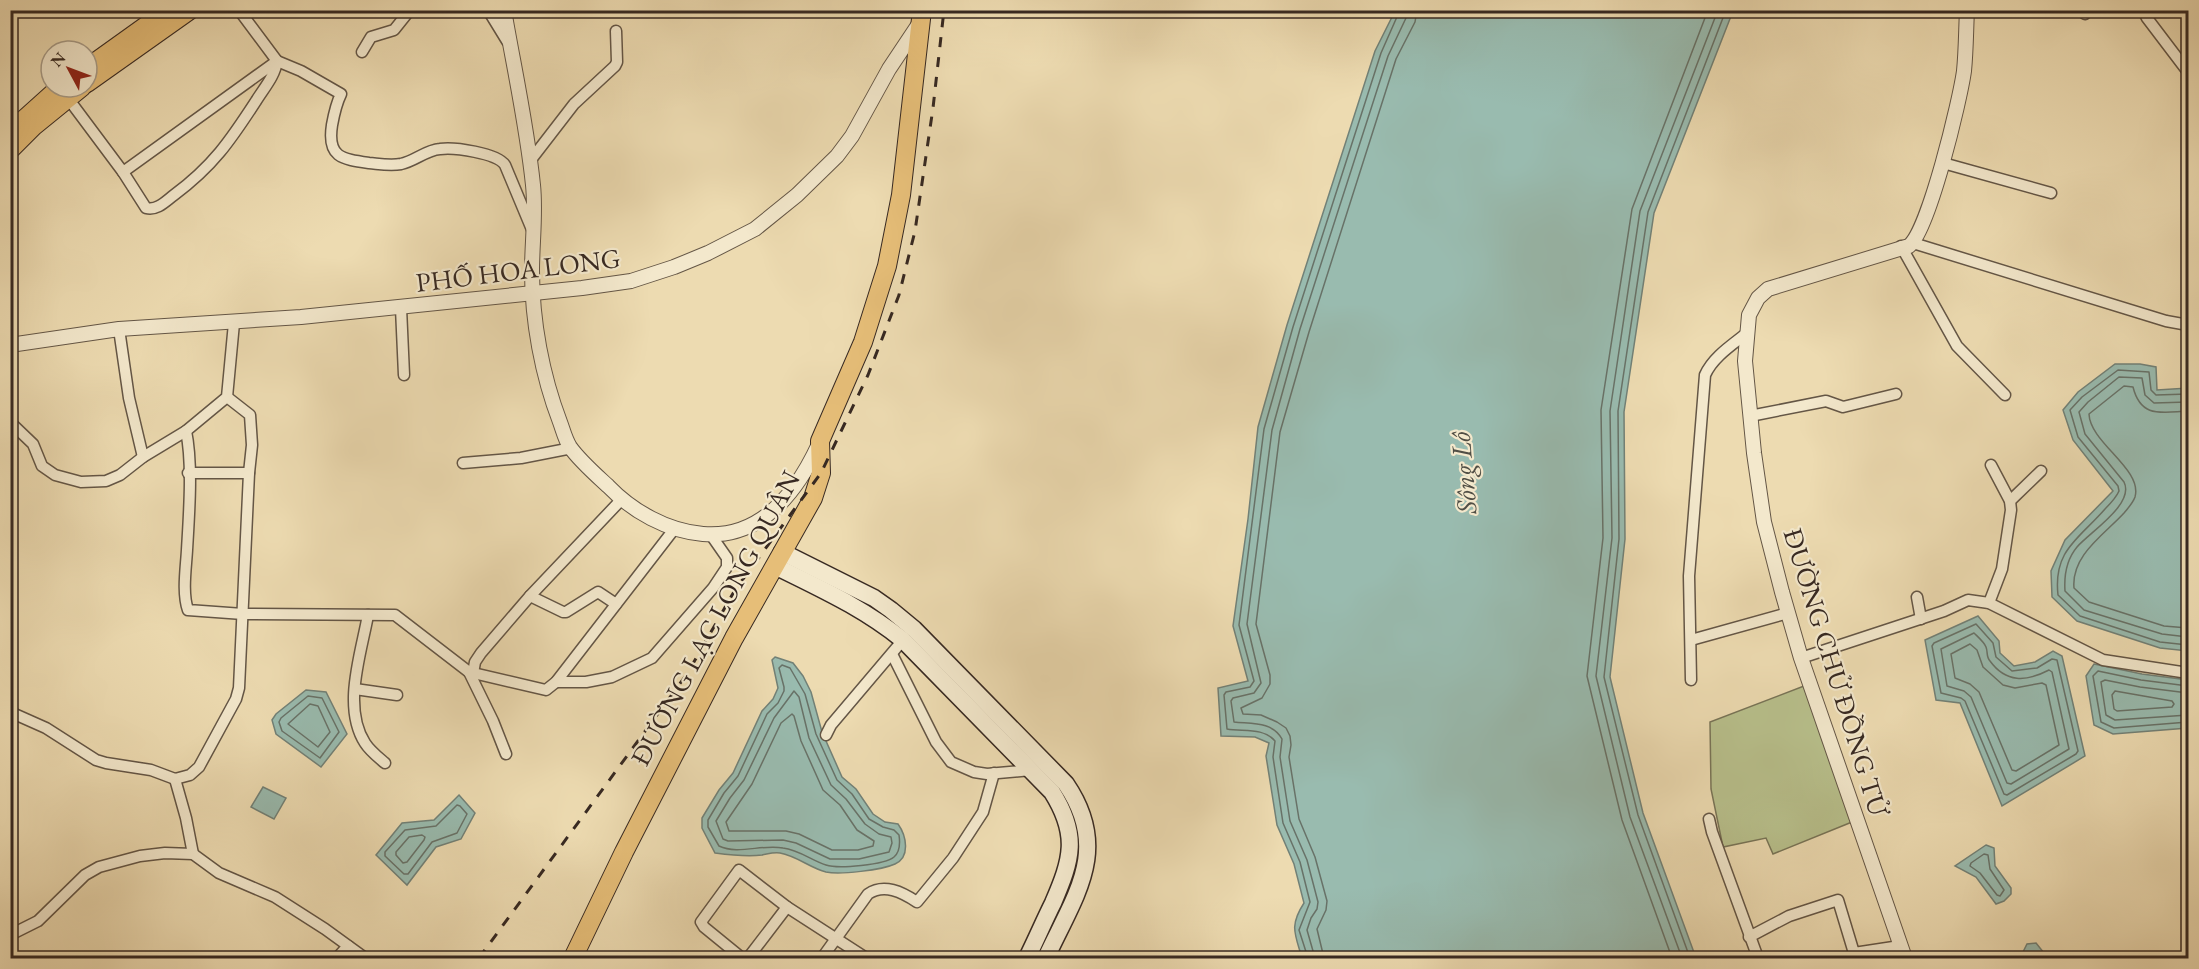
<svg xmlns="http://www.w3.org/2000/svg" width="2199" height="969" viewBox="0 0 2199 969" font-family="'EB Garamond',serif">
<rect width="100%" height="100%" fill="#eddbb1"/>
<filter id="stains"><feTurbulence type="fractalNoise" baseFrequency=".00333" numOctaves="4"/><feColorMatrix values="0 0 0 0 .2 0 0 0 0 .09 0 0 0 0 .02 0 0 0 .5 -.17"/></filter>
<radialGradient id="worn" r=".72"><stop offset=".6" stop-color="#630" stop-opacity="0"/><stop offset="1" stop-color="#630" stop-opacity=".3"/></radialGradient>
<polygon fill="#b8c08c" stroke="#787457" stroke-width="1.5" points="1804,686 1852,822 1773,854 1766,838 1723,847 1711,789 1710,722"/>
<g fill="#99bbaf" stroke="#728177" stroke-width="1.5">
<path d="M1395,11h338l-79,202 -30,199 1,127 -15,138 33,136 53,145h-394c-7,-24 -13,-32 2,-55l-10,-39 -17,-39 -11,-69 3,-13 -14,-6 -34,-1 -3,-48 30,-7 -15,-55 15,-107 10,-92 29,-102 88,-274z"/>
<polygon points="2115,364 2140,364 2156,367 2157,390 2188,388 2188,651 2160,648 2077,621 2052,597 2051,571 2065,540 2113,491 2073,440 2063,410 2078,392"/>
<polygon points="1978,616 1999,641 2000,653 2014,666 2035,662 2053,651 2062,656 2085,756 2002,806 1960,703 1936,700 1925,640"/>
<path d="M775,657l18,6 10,13 8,16 11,40 20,45 14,12 17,25 12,8 13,2c8,11 13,33 -3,40 -13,6 -55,11 -69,8 -16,-4 -29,-16 -46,-19 -7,-1 -12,1 -18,2 -15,2 -32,0 -47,-2l-13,-25v-10l17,-28 14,-17 29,-62 11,-12 5,-11 -6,-28z"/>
<polygon points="2094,664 2142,674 2188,680 2188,728 2113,734 2094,725 2086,676"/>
<polygon points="306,690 326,692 347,734 321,767 276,734 272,720 276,714"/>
<polygon points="263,787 286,798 274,819 251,807"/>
<polygon points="459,795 475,813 461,839 436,847 407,885 376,855 402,823 434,820"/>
<polygon points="1986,845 1994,848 1995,866 2011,888 2011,894 2004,901 1996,904 1976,877 1955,866"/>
<polygon points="2036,943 2048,958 2020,958 2027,944"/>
</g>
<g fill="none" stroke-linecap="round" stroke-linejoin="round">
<g stroke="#687268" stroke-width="1.5">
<path d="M2188,394l-32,1 -5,-5 -2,-18 -31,-2 -36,27 -12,13 8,27 40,49 1,5c-3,7 -9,13 -14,18 -26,30 -52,41 -47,86l22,21 80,26 28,3"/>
<path d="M2188,402l-34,1 -9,-8 -3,-17 -23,-1 -31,25 -9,10 6,22 39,48c11,22 -34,50 -47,65 -10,12 -13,29 -12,44l19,19 78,24 26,3"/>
<path d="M2188,411c-26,1 -47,8 -55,-24l-9,-1 -35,28c1,29 54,55 46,83 -2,6 -7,11 -11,16 -19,21 -53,42 -50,75l15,14 75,24 24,2"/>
<polygon points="1976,624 1993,643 1996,657 2012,671 2037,668 2052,659 2057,660 2078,751 2076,754 2007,795 2004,794 1965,701 1961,698 1941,693 1932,646 1934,643"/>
<path d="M1974,633c4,4 10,9 12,14 2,5 0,10 4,14 16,22 36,21 59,9l3,2 17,77 -58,35 -4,-1 -36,-86 -7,-6 -17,-5 -6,-37z"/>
<polygon points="1970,644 1977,650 1983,667 2003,685 2015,688 2042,683 2046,685 2059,745 2016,771 2012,770 1979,692 1970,684 1955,678 1951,654"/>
<path d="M782,665l8,3 15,26 11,40 21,46 15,14 17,25 14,8 11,3 5,5c1,7 1,17 -5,22 -9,8 -56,12 -68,8 -15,-5 -27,-15 -43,-17 -21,-4 -45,7 -64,-2l-11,-19v-7l16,-27 14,-17 29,-62 11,-11 6,-12v-4l-5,-19z"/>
<polyline points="2188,686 2141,680 2098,671 2093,676 2101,722 2114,728 2188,722"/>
<polygon points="794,691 799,697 809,738 831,785 846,799 865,824 879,834 891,837 892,843 889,852 859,859 830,859 796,843 783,840 728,841 723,839 716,821 730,798 744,780 774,718"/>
<polygon points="2115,691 2172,701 2174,704 2172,707 2117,711 2114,709 2112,695"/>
<polyline points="2188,693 2140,687 2105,680 2101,682 2106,715 2115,720 2188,715"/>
<polygon points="308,696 322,698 339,732 320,758 282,731 279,722 281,718"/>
<polygon points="310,704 318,706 330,732 318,747 288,724"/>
<polygon points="792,714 794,716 801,741 823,790 840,805 857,830 874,841 873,846 858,850 832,850 799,834 786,831 729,831 726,822 752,784 781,723"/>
<polygon points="457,805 460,806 467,814 457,833 432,842 408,874 404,874 385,856 385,852 405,830 436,826"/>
<polygon points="422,835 425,837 424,840 407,862 403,863 396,855 396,852 409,837"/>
<polygon points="1984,854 1988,855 1990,869 2004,890 2000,896 1997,895 1980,873 1970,866 1971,863"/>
<path d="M1308,958l-9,-28 11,-28 -10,-40 -17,-39 -10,-66 2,-16c-12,-14 -32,-9 -48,-12l-3,-34 2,-3 24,-5 4,-6 -15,-56 25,-196 29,-102 88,-274 19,-43"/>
<path d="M1315,958l-8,-28 4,-12 6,-9 1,-7 -11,-42 -17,-39 -10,-64 2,-18c-10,-18 -31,-15 -48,-17l-3,-21 2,-3 21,-5 7,-10 -14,-59 25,-194 28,-101 88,-273 18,-38 1,-8"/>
<polyline points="1324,958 1317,929 1326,910 1327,901 1315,857 1299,819 1289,757 1291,745 1290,736 1286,728 1277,722 1261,715 1243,714 1241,708 1262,698 1270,684 1270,675 1256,624 1280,432 1309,332 1396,59 1415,22 1417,10"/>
<polyline points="1672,958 1622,820 1587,676 1603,538 1601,410 1632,209 1708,10"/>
<polyline points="1682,958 1630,817 1596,676 1612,538 1610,411 1640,211 1718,10"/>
<polyline points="1690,958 1638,815 1604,677 1619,539 1618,411 1648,212 1726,10"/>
</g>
<g stroke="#645646" stroke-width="13">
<g id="minor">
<polyline points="488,10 507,41"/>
<polyline points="2080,10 2085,14"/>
<polyline points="2148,10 2145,14 2147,18 2188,72"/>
<polyline points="362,52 371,37 394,30 410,10"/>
<path d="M67,97l56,75 154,-111 24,10 40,23c-5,10 -7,20 -9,31 -5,32 9,34 37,38 11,1 21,3 32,1 14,-3 25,-14 39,-15 14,-2 57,4 65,16l28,67"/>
<polyline points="530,161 574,104 615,66 617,62 616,31"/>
<polyline points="1943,163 2051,193"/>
<path d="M123,172l23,36c11,3 20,-7 28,-13 39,-29 56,-54 82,-94 8,-13 19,-25 21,-40l-38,-51"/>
<polyline points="1913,243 2166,321 2188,325"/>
<polyline points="1901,246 1957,346 2005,395"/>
<polyline points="401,308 404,375"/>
<polyline points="119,329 129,398 143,457"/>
<polyline points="1750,416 1826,401 1843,407 1896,394"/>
<polyline points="10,422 33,444 42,466 55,475 81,482 106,481 120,475 143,457 186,431 227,397 234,323"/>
<path d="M186,431c7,33 3,84 1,119 -1,18 -5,43 1,60l55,4 152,1 74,57 77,18 10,-8 119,-154"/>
<polyline points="463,463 521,458 572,448"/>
<polyline points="188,473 249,473"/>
<polyline points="2010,501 2041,471"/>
<polyline points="530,596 563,612 566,612 598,592 616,604"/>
<polyline points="1917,597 1921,619"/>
<polyline points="1989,603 2002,569 2011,510 2010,501 1991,465"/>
<path d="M368,615c-7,39 -26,92 -3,128 5,8 13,14 20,20"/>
<polyline points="1691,640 1788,613"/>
<polyline points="892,654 936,742 951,762 974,772 987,774 1031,770"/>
<polyline points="1801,658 1944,611 1968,600 1989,603 2103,660 2188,673"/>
<polyline points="469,672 493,721 506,754"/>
<polyline points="473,673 475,662 481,653 530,596 621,500"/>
<path d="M1691,680l-2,-104 16,-201c8,-18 27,-30 42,-42"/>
<polyline points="556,682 586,682 612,677 652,658 713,588 727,567 727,558 711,535"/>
<polyline points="355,689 397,695"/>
<polyline points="10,712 46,728 96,760 106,763 151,770 175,779 190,775 199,767 236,699 239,688 249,473 252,445 250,415 227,397"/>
<polyline points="826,735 831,725 903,640"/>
<polyline points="175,779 186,818 193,854"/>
<polyline points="1709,819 1712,832 1758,958"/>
<polyline points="10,935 38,921 85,875 99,867 140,856 165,853 193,854 219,873 275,897 325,929 365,958"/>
<polyline points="1749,937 1789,916 1838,900 1854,953 1900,946"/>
<polyline points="337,958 348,946"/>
<polyline points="742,958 704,927 701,922 739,870 787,907 866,958"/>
<polyline points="748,958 787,907"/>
<path d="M822,958l46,-64c16,-11 34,-2 49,8l36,-44 30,-46 11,-39"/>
</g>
</g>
<g stroke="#645646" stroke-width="16">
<g id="tertiary">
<path d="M504,10c10,58 23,116 29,175 3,28 -1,58 -1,86 0,50 10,104 28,151 3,8 5,17 10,25 10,14 25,27 38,39 24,25 59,45 95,48 58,5 94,-42 116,-90"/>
<polyline points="10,345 119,329 301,317 582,288 631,281 674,267 708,253 755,229 797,195 837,156 852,136 889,69 919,24"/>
<path d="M1905,958l-104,-300 -19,-66 -18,-70 -10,-69 -9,-92 4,-46 9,-17 10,-9 141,-43c20,-16 51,-146 55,-175 2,-20 2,-41 3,-61"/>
</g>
</g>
<g stroke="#372922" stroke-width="19">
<g id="secondary">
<path d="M782,552l92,46 17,12 23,19 152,155c45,66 9,111 -20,174"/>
<path d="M775,566c46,23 87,41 128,74l149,152c27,43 20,67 1,111 -9,18 -17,37 -26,55"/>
</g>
</g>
<g stroke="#372922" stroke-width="20">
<g id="primary">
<polyline points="87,68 168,10"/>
<polyline points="87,83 190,10"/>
<polyline points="10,132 60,87"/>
<polyline points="10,150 34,126 82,87"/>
</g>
</g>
<g stroke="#372922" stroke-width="20">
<polyline id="trunk" points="573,958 624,852 734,638 813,498 821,473 820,441 863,342 887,266 901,195 922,10"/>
</g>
<use href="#minor" stroke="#f3e8cc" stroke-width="10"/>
<use href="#tertiary" stroke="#f3e8cc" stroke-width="14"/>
<use href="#secondary" stroke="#f3e8cc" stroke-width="16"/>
<use href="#primary" stroke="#e6be78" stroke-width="18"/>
<use href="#trunk" stroke="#e6be78" stroke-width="18"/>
<polyline stroke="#372922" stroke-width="3" stroke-dasharray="10 10" stroke-linecap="butt" points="479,958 687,674 735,590 821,473 868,375 899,295 915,231 933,108 944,10"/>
</g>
<g text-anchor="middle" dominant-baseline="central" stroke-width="4.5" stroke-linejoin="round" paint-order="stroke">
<g font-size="27" fill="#372922" stroke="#f3e8cc">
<text transform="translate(518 270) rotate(-7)">PHỐ HOA LONG</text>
<text transform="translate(715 618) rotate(-62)">ĐƯỜNG LẠC LONG QUÂN</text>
<text transform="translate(1836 672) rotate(73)">ĐƯỜNG CHỬ ĐỒNG TỬ</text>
</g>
<g font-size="28" font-style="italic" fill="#504e45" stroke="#f3e8cc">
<text transform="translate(1463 473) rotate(-95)">Sông Lô</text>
</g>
</g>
<rect width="2199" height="969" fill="none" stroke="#eddbb1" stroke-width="36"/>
<rect x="12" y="12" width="2175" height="945" fill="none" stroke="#372922" stroke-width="3"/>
<rect x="18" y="18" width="2163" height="933" fill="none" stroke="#372922" stroke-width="1.5"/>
<g transform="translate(69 69) rotate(311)"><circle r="28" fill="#f3e8cc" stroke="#a89c88" stroke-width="1.5"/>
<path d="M0-4.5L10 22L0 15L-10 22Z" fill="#8f2418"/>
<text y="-9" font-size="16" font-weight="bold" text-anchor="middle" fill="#372922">N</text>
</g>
<rect width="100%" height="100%" filter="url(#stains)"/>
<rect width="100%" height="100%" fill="url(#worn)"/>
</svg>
